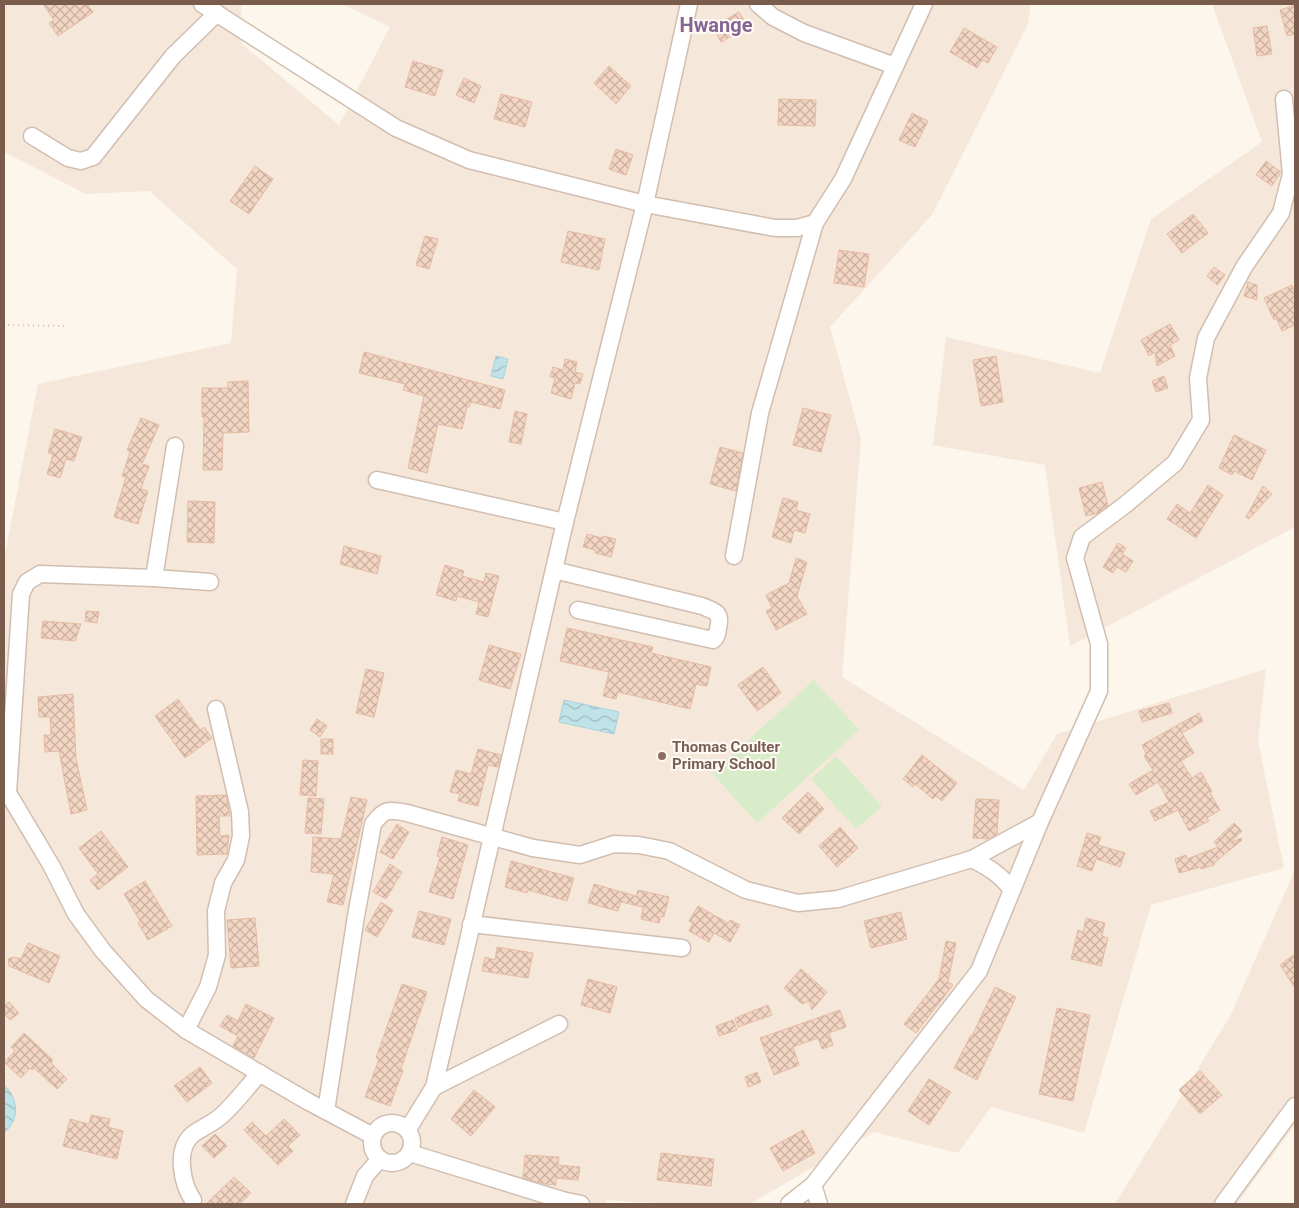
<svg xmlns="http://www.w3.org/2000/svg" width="1299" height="1208" viewBox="0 0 1299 1208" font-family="Roboto,sans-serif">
<defs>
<pattern id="water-waves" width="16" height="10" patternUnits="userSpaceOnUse" patternTransform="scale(1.25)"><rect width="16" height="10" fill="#bfe3e8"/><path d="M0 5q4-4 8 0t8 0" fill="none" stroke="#a0bbbe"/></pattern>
<pattern id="building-cross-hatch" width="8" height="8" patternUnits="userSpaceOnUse" patternTransform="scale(1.25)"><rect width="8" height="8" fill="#f3d5c3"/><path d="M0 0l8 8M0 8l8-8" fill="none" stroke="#cab0a1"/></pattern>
</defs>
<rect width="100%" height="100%" fill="#fdf6ec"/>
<g fill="#f5e8da">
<polygon points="4,4 241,4 242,44 339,125 390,27 342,4 1031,4 1028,24 932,215 830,327 861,439 842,677 1024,790 1057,734 1266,669 1258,741 1284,868 1151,905 1084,1133 991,1107 958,1153 874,1132 750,1204 670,1204 607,1200 606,1204 4,1204 4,559 38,384 231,343 237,269 149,191 86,194 4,152"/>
<polygon points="1212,4 1295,4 1295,527 1070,646 1045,465 933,445 946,337 1100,373 1151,219 1262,142"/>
<polygon points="1295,870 1295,1125 1237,1204 1115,1204 1230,1016"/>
</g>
<g fill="#d8ecc9">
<polygon points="814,680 859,730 757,823 712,773"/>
<polygon points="836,756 882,806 856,829 811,779"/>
</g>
<g fill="url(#water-waves)" stroke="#a5d3da">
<polygon points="496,356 508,359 503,379 491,376"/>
<polygon points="564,700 619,712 614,734 559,722"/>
<path d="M4,1085c15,14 16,34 0,48z"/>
</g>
<g fill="url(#building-cross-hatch)" stroke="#e6bba3">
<polygon points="43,4 87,4 93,12 58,36 49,23 54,20"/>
<polygon points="1295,5 1295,34 1287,36 1280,10"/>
<polygon points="739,12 748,27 721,42 713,27"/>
<polygon points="1267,26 1272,54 1257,56 1253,28"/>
<polygon points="964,28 997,47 988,63 982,60 977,68 950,52"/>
<polygon points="413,61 443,70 435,96 405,87"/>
<polygon points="609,66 631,86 616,104 594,83"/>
<polygon points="464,78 481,86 474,103 456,95"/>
<polygon points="501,94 532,102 525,127 494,119"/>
<polygon points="779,99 816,100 815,126 778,125"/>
<polygon points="912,113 928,121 915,147 899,140"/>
<polygon points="616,149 633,155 626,175 609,169"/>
<polygon points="1266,161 1281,172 1272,186 1256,175"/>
<polygon points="255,166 273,179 249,214 230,201"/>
<polygon points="1193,214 1208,233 1182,253 1167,234"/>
<polygon points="568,231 605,239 599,270 561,262"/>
<polygon points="425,236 438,239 429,269 416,265"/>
<polygon points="839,250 869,254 864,287 834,283"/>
<polygon points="1214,267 1225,275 1217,285 1207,276"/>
<polygon points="1248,282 1257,285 1257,300 1244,296"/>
<polygon points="1292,285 1295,293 1295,325 1282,331 1276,318 1274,320 1264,298"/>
<polygon points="1170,324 1179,340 1170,345 1175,356 1157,366 1155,352 1149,356 1141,340"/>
<polygon points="364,352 505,390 500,409 471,402 469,407 467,407 462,429 438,424 427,473 408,468 424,396 403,390 405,384 359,373"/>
<polygon points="996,356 1003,402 981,406 973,360"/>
<polygon points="565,359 577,362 575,372 583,374 580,384 575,383 571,399 551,393 555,378 550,377 553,367 563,370"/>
<polygon points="1164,376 1168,388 1156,392 1152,381"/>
<polygon points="248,381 249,432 223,433 222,470 203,470 204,417 202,417 202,388 228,388 228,382"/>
<polygon points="803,408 831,415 821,452 793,445"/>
<polygon points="515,411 527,414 521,444 509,442"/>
<polygon points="141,418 159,425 142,464 149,466 141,489 148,491 138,524 114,517 126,477 122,476 130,452 127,450"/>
<polygon points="55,429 82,437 74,461 66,459 60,478 47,474 53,454 48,453"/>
<polygon points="1234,435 1266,450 1252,480 1234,471 1232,475 1219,468"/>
<polygon points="720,447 743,453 736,491 710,484"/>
<polygon points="1102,482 1108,506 1098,513 1086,516 1079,488"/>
<polygon points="1208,485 1223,495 1196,538 1167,519 1177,504 1190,513"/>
<polygon points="1263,486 1272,494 1249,519 1246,517"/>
<polygon points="783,498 798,502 796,510 810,514 805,533 794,530 791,543 772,537"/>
<polygon points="188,501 215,502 214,543 187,542"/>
<polygon points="587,534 602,538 603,536 616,539 611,557 595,553 595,550 583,547"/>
<polygon points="1118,543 1126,548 1122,554 1133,561 1126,572 1117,567 1113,573 1103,567"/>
<polygon points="344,546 381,556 377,574 340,564"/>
<polygon points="796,558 807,562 797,596 807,614 776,630 766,611 772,608 766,595 789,583"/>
<polygon points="445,565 464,571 462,576 484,582 486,573 499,576 488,617 476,614 479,602 457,596 456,601 436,595"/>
<polygon points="86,611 99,612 97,623 85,621"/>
<polygon points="43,621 81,624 75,641 41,638"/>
<polygon points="567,628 653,647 651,653 711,667 707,686 696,684 690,709 618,692 616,699 603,696 609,672 560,661"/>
<polygon points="489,645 521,654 510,689 479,680"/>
<polygon points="763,667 781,693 757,711 738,685"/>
<polygon points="366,669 384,673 374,717 356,713"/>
<polygon points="73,694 76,758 87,810 71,814 59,751 45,752 44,735 51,735 50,717 39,717 38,697"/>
<polygon points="178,699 200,730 204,727 212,738 185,758 155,716"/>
<polygon points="1169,703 1172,713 1142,722 1139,711"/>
<polygon points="1199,713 1203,721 1182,733 1194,753 1181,761 1192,778 1201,772 1212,792 1210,793 1220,810 1207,818 1209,821 1189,831 1178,810 1155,821 1150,811 1169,802 1158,782 1136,795 1129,784 1153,770 1144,756 1146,754 1142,745"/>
<polygon points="317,719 327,726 320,737 310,730"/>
<rect x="321" y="739" width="12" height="15"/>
<polygon points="478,749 501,755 498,767 488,765 478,806 458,801 460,794 450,792 456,770 471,774"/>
<polygon points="922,755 957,783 942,801 936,796 933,799 915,784 913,787 903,779"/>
<polygon points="303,760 318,761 316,796 300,795"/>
<polygon points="808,792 824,809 799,834 782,818"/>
<polygon points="226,795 230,816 219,816 220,836 229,835 227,854 197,855 196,796"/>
<polygon points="351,797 367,800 343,905 327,902 334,874 311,872 313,837 341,839"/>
<polygon points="308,798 324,799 321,834 305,833"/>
<polygon points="976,799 999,800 997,834 988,839 973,838"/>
<polygon points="1234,823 1242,831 1230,843 1241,838 1242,840 1214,863 1214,865 1201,869 1201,867 1179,873 1175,859 1186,855 1187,859 1218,847 1214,842"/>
<polygon points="397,824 409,832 393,859 380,852"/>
<polygon points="840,827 858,848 837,867 819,846"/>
<polygon points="101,831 128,867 98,890 90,880 98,874 79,848"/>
<polygon points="1087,833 1101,837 1098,845 1125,853 1120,867 1096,859 1092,871 1077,866"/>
<polygon points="442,837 468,845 453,899 429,892 440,857 437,856"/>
<polygon points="511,861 574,878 567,901 528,890 527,893 505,887"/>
<polygon points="390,864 402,872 386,899 373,892"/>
<polygon points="145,881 172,926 148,940 138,923 140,921 124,894"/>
<polygon points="594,884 636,896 638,890 669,897 664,917 661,916 659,923 641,919 643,907 621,902 618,911 588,903"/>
<polygon points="381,902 393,910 377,937 365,930"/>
<polygon points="698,906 728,923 730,920 740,925 730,942 714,933 709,942 689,931 693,923 689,921"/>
<polygon points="419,911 451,919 444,945 412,937"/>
<polygon points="901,912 907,939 871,948 864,921"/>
<polygon points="255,918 259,966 231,968 227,920"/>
<polygon points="1086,918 1105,923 1102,936 1108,938 1101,966 1071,959 1078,930 1083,932"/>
<polygon points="946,941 956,943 948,982 953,985 916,1033 904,1024 939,979"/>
<polygon points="28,943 60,956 49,983 9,966 8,959 14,957 21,959"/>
<polygon points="497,947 533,953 528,978 482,971 485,957 495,960"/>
<polygon points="1295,954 1295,988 1280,965"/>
<polygon points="801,969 827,992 812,1010 809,1001 802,1004 784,988"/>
<polygon points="588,979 617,987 610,1013 581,1005"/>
<polygon points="402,984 427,992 401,1069 403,1070 390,1106 365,1097 379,1059 376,1058"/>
<polygon points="995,987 1016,997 977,1080 954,1068 971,1035 972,1036"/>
<polygon points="9,1002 19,1013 10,1020 4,1013 4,1006"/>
<polygon points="246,1004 274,1018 254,1058 233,1046 238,1036 220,1026 227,1015 238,1021"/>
<polygon points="768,1005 772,1015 738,1027 735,1018"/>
<polygon points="1057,1008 1090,1015 1073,1101 1039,1094"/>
<polygon points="840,1010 846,1027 829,1033 833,1045 822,1049 818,1038 793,1047 799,1065 774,1075 760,1038"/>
<polygon points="733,1020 737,1030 719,1036 716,1026"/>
<polygon points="24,1033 53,1060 51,1063 67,1079 57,1089 34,1068 32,1070 30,1068 21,1078 4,1062 15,1051 11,1047"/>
<polygon points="200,1067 212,1083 187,1102 174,1086"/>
<polygon points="1200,1071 1222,1095 1200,1114 1179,1090"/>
<polygon points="757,1072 761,1082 748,1087 745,1077"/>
<polygon points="929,1079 951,1092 929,1125 908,1111"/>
<polygon points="474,1090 495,1107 471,1136 451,1119"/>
<polygon points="91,1115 110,1119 108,1127 123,1131 117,1159 63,1146 70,1119 89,1124"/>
<polygon points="284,1119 300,1135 288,1146 293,1151 278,1165 244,1130 252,1122 266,1136"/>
<polygon points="803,1130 815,1153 783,1171 770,1148"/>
<polygon points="215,1134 227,1146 214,1158 202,1146"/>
<polygon points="661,1153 714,1159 711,1186 657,1180"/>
<polygon points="525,1155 559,1157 558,1165 580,1167 578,1180 556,1178 556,1185 544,1184 523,1178"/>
<polygon points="234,1177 251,1193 240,1204 206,1204"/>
</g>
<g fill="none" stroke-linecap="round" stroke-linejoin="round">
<g stroke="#d1beb0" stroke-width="19">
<g id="minor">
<polyline points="202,4 396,128 469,160 645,204 775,228 797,228 815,223 843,179 924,4"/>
<polyline points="758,4 773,17 804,33 895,66"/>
<polyline points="32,136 68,158 81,161 93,157 173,56 217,13"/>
<polyline points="377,480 565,522"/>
<polyline points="734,556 760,413 815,223"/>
<path d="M554,570l148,36c14,6 20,6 16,23 -1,5 -1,8 -5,11l-135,-30"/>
<polyline points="154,578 175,446"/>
<polyline points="4,792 8,793 51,865 76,914 103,951 146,999 186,1030 307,1101 373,1136"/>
<polyline points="8,793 21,594 27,582 40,574 154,578 210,582"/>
<path d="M972,859c16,8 29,16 39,30"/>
<polyline points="471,924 682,948"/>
<polyline points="186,1030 208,987 217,955 216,911 223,883 236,860 241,836 240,812 216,709"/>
<polyline points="434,1087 559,1024"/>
<path d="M326,1111l30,-195 17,-92c11,-15 15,-15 34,-11l126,35 47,7 34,-11 25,1 30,6 77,39 52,13 40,-4 134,-40 68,-37"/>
<circle cx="392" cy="1143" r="20"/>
<polyline points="408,1129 434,1087 565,522 645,204 689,4"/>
<polyline points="410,1153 562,1200 581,1204"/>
<polyline points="813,1185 819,1204"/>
<path d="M193,1200c-11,-16 -18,-50 -1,-65 9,-7 20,-11 29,-19 14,-12 26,-29 39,-43"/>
<polyline points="354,1204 365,1176 380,1159"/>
<polyline points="789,1204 813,1185 979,971 1040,822 1099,691 1099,644 1075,558 1082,537 1125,505 1175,463 1201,420 1198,378 1206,338 1244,267 1281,213 1291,174 1284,99"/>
<polyline points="1223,1204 1295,1106"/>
</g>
</g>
<polyline stroke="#d9b8a5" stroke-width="2" stroke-dasharray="1 4" stroke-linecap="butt" points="4,327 6,325 66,326"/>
<use href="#minor" stroke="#fff" stroke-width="16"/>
</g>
<circle fill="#8d6e63" stroke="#fffaf3" stroke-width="2" cx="662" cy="756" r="5"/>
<g text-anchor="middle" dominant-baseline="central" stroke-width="4" stroke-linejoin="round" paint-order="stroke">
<g font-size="15" font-weight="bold" fill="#785e54" stroke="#fffaf3" text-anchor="start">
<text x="672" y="747">Thomas Coulter<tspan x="672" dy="17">Primary School</tspan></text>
</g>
<g font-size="20" font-weight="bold" fill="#846695" stroke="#fffaf3">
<text x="716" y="25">Hwange</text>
</g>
</g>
<rect width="1299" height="1208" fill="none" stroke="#7a5c4d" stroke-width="10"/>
</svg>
